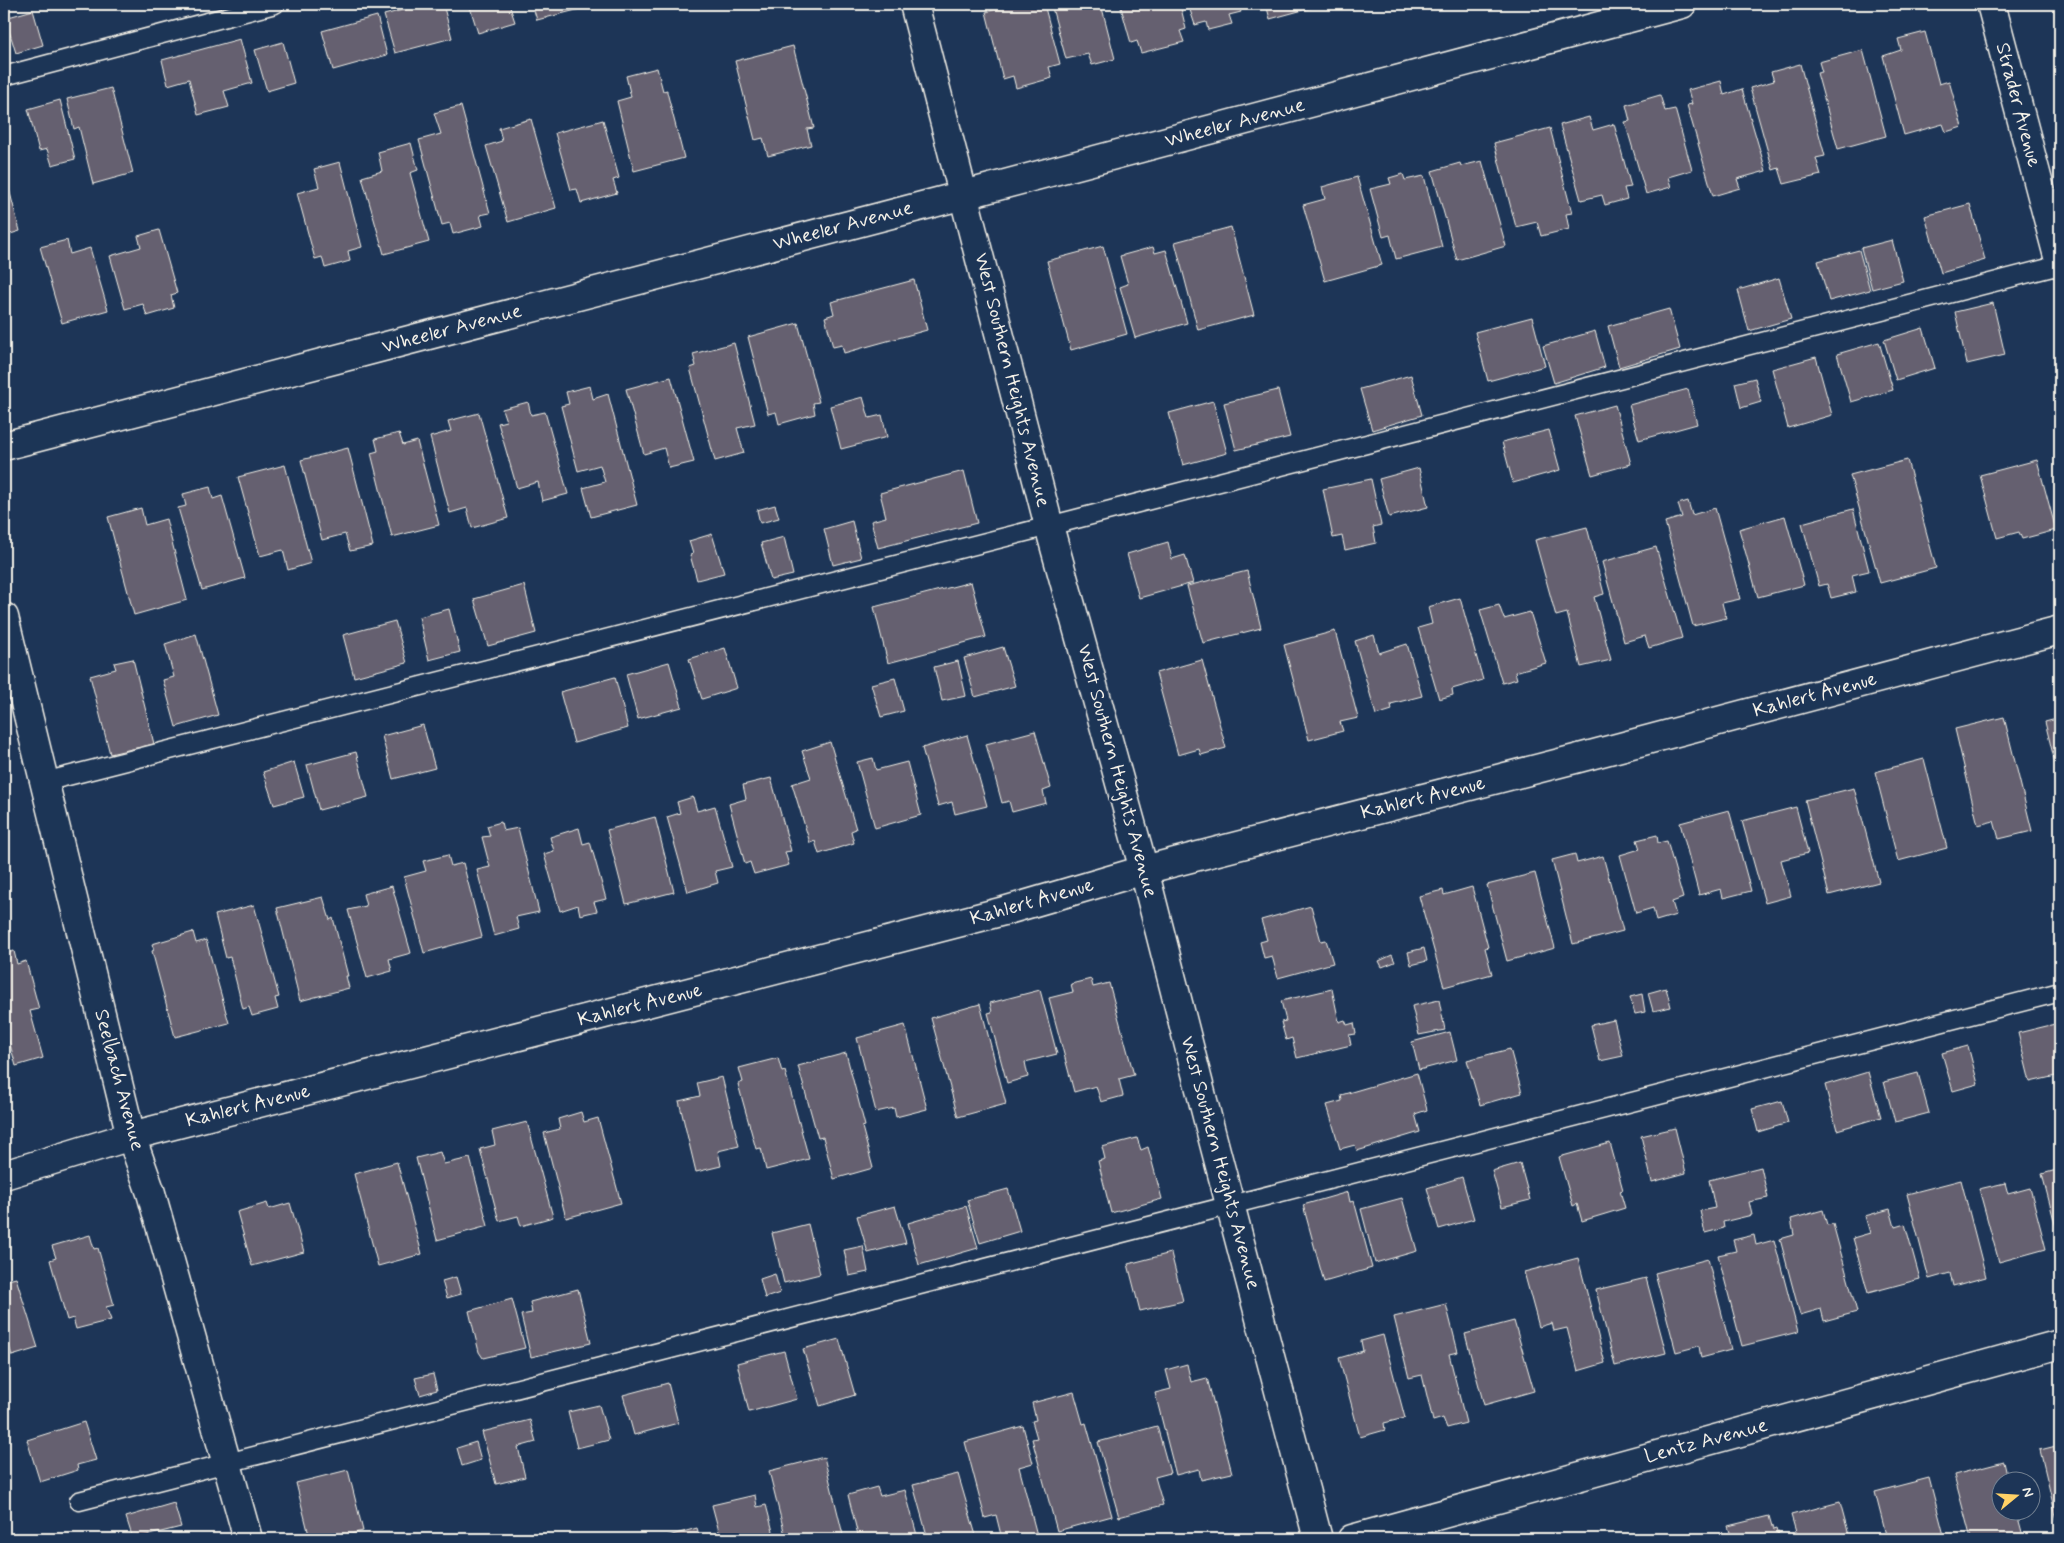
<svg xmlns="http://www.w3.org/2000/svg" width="2064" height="1543" viewBox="0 0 2064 1543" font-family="Mynerve,sans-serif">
<rect width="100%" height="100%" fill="#1d3557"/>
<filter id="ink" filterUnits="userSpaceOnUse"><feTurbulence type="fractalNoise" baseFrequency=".02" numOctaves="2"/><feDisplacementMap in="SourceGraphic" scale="10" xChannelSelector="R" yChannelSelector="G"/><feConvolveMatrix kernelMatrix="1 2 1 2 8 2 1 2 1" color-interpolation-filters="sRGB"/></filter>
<g filter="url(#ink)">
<g fill="#656170" stroke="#f4f1e8">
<polygon points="425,4 443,4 452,38 395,53 384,15"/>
<polygon points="469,4 509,4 515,22 478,33"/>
<polygon points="532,4 583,4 584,8 537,20"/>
<polygon points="1015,4 1044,4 1060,64 1049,67 1052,78 1016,88 1013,76 1003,79 986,12"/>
<polygon points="1051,4 1101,4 1115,59 1092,65 1088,54 1066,59"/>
<polygon points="1120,4 1180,4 1186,29 1180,31 1184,42 1141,53 1137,41 1131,43"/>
<polygon points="1188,4 1238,4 1241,12 1229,15 1232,24 1208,30 1206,22 1195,25"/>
<polygon points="1266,4 1313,4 1314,7 1270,19"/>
<polygon points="33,10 43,45 16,53 5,18"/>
<polygon points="377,16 387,55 333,70 322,31"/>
<polygon points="1925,32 1939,84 1949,81 1962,127 1946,132 1943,124 1904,135 1883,56 1901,50 1898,39"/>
<polygon points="240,39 252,83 224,91 229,107 198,115 189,79 168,85 162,60"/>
<polygon points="283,42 294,83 267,91 255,50"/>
<polygon points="793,46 814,128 807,129 811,145 768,156 763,138 755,140 735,61"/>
<polygon points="1863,50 1886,136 1838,149 1817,73 1822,72 1819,62"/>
<polygon points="1800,64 1825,156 1816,158 1821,175 1784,184 1779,168 1773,170 1750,88 1774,81 1771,72"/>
<polygon points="657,68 663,91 667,90 667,92 684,158 634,171 617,101 631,97 626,76"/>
<polygon points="1721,81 1724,95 1742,89 1766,171 1737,179 1740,188 1713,196 1687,105 1692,104 1688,90"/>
<polygon points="111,88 133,173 93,184 79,127 74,129 67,99"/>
<polygon points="1660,95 1665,111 1675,109 1692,170 1668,177 1671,187 1646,194 1625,122 1630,121 1626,105"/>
<polygon points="60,100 75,159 52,165 47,149 39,151 28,109"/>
<polygon points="461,106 490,213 480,215 483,226 453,234 450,223 442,225 419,140 441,134 434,113"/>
<polygon points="1589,117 1593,130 1614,124 1631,187 1624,188 1627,199 1605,205 1602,195 1581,200 1560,125"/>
<polygon points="531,119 556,208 508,222 486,146 502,141 499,128"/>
<polygon points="603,120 619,178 613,180 617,193 581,203 577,189 571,190 555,133"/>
<polygon points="1550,128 1572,213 1566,214 1569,229 1541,236 1537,222 1516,227 1494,143"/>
<polygon points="411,143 418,170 410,173 429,242 384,254 362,177 382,171 378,152"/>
<polygon points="1482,161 1506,246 1457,260 1432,171 1460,163 1461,166"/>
<polygon points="340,162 362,247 348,251 350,261 325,268 322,257 315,259 297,193 319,187 314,169"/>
<polygon points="4,170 20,231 4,236"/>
<polygon points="1403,174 1405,180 1424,176 1442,247 1396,259 1390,235 1383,237 1370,189 1391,184 1389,178"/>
<polygon points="1357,177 1382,265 1325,281 1303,205 1325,199 1322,187"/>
<polygon points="1970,204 1985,260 1941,273 1925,216"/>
<polygon points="1231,227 1254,315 1198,330 1175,242"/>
<polygon points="159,230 177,293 171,295 174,308 147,316 143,304 125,309 110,256 141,247 138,236"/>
<polygon points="67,240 70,254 90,248 108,310 62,323 40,247"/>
<polygon points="1892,240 1903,281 1872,289 1861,248"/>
<polygon points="1103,246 1127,334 1071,350 1047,261"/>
<polygon points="1153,247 1155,253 1166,250 1187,323 1135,338 1120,287 1128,284 1120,256"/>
<polygon points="1859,250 1870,290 1829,301 1818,261"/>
<polygon points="1779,278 1791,319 1749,331 1738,290"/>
<polygon points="914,280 927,330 844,353 842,345 833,347 825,317 834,314 831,302"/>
<polygon points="1993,303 2005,355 1967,364 1955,312"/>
<polygon points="1669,309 1680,349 1619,367 1608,326"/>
<polygon points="1532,317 1545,366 1488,381 1475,332"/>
<polygon points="798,323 819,402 813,403 815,414 779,424 776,412 768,414 748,337"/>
<polygon points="1923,328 1935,368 1896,380 1884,340"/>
<polygon points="1595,331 1605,367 1554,383 1543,346"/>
<polygon points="1879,342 1893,390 1851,402 1837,354"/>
<polygon points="734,343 755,424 737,428 744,453 715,461 690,368 696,366 693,354"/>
<polygon points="1816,357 1832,415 1788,428 1772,369"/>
<polygon points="1411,375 1422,415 1372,430 1360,389"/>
<polygon points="671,377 694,462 669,468 664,448 644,454 626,389"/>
<polygon points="1755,378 1761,402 1741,408 1735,383"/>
<polygon points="590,386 593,399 608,394 637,505 591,517 583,488 605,482 600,465 578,471 561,406 569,404 566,392"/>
<polygon points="1688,389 1697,424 1639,440 1629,405"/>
<polygon points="1278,390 1290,437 1236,450 1224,403"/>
<polygon points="863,397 869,418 882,415 887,437 841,449 830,406"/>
<polygon points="1213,401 1227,453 1183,465 1169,413"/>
<polygon points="528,402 531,415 545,412 568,494 542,501 538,482 517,488 498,423 506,421 502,409"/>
<polygon points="1615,405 1631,464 1592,475 1575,416"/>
<polygon points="479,413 508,518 472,528 467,508 450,513 430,437 451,431 448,421"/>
<polygon points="1549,430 1560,470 1513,483 1502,442"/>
<polygon points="399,433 403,445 417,441 439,525 392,537 371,453 378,451 375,439"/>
<polygon points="348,448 373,546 350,551 345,534 322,540 301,460"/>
<polygon points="1907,460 1936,568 1880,583 1850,475"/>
<polygon points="2037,460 2056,530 2022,539 2019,532 1997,538 1980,475"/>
<polygon points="285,465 311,563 288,570 283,550 260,556 238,477"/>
<polygon points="1419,468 1428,507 1389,517 1379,479"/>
<polygon points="964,471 977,523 878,548 871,521 886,517 880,493"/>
<polygon points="1371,479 1381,525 1373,527 1376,543 1345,550 1342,536 1333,538 1323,489"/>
<polygon points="210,487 213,499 222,496 245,578 202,590 178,508 186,506 183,494"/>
<polygon points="1688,501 1692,515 1715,508 1740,599 1722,603 1726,618 1693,626 1665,522 1682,517 1678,504"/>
<polygon points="775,505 779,518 760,523 757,510"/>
<polygon points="141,508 145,525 166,519 187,600 134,615 108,517"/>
<polygon points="1853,509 1869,571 1852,575 1856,592 1831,598 1827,584 1819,586 1802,523"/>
<polygon points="1785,516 1804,585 1758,597 1739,529"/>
<polygon points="852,521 861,558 833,565 824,529"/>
<polygon points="1587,527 1604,594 1594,597 1611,660 1581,667 1567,613 1556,616 1535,540"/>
<polygon points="712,534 724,573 697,580 690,555 693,554 689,541"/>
<polygon points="784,537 793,575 771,580 761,543"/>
<polygon points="1168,542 1172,559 1185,555 1193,583 1139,598 1127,554"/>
<polygon points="1656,547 1682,638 1649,648 1645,636 1624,642 1602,562"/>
<polygon points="1247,571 1261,628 1203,643 1187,586"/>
<polygon points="971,582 986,637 888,663 874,607"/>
<polygon points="524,585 536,633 488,646 474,599"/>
<polygon points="1460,598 1483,680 1452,689 1453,695 1439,699 1418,628 1432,624 1428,607"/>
<polygon points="1499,605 1504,619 1530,612 1546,663 1515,672 1517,679 1502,683 1480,610"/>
<polygon points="449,609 460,652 429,660 419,617"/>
<polygon points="395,621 407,663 354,677 343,635"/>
<polygon points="1335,631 1358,718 1340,722 1343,731 1309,740 1284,645"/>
<polygon points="196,634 218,715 176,727 163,680 174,677 165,644"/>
<polygon points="1374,635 1379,653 1407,644 1422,696 1391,704 1392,710 1376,715 1355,641"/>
<polygon points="1003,647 1015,686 975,697 964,658"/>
<polygon points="725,648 737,688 702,699 689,659"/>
<polygon points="133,659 154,744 110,754 90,676 116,669 114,663"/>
<polygon points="1202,660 1226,748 1201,755 1199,749 1178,755 1156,673"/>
<polygon points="958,661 966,696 942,701 934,667"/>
<polygon points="669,662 682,707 638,719 626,674"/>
<polygon points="615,677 628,728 574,743 560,692"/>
<polygon points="895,678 904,711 881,717 871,684"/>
<polygon points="2004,717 2032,831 1999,839 1994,821 1978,825 1955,729"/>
<polygon points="2060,718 2060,783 2045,722"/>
<polygon points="423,725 435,768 393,779 382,736"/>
<polygon points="1035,731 1051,788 1043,791 1046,803 1012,812 1009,801 1002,803 986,744"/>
<polygon points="967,735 987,806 955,814 952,802 938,806 922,748"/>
<polygon points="830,742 856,829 851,831 854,843 819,854 815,841 810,843 792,784 811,778 802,751"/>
<polygon points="356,752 368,797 319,810 307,765"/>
<polygon points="873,758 876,770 907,762 921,815 875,828 857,762"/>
<polygon points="1924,759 1947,848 1898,861 1875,772"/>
<polygon points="294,762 304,797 274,805 263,772"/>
<polygon points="771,778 791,851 785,852 789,865 754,874 750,862 745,864 729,804 746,799 743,785"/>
<polygon points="1854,788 1879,882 1829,895 1805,800"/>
<polygon points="693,797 697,811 715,806 732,867 715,871 718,883 688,892 667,817 680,813 677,802"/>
<polygon points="1796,807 1808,853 1781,860 1791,896 1765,903 1742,821"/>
<polygon points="1729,810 1751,891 1723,898 1721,889 1699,895 1680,823"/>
<polygon points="655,817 674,892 626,904 607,830"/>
<polygon points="501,822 503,831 518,828 539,912 516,917 519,929 494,936 477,870 490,867 482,837 490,836 487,826"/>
<polygon points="579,828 583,844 590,842 606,899 594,902 597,911 580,915 578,905 560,911 544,854 554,851 550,837"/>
<polygon points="1657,835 1658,843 1667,841 1683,898 1672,902 1676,915 1656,921 1653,908 1636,913 1620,855 1640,849 1637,840"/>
<polygon points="1575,854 1577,863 1603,856 1623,931 1573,944 1552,860"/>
<polygon points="448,855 451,866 463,863 482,937 424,953 404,877 426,871 423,861"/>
<polygon points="1535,873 1555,948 1507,961 1487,885"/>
<polygon points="392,886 411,953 389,959 392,971 367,978 348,910 366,906 363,894"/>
<polygon points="1472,887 1488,947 1485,948 1492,974 1444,987 1419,896 1443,890 1444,895"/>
<polygon points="323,897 330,920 333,918 348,976 346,976 349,988 300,1001 277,908"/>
<polygon points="254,905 279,997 275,998 278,1009 252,1016 249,1007 243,1009 230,957 226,958 215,915"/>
<polygon points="1311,906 1321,941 1326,940 1333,963 1278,978 1272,956 1264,958 1260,942 1267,940 1261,920"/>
<polygon points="193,932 196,943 206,940 229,1023 175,1037 152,951 154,950 152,944"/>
<polygon points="1424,948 1427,961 1411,965 1408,952"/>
<polygon points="14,951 17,964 26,961 39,1009 30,1011 43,1058 16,1066 4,1023 4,954"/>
<polygon points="1392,955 1395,962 1382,967 1379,961"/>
<polygon points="1091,979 1093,987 1109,983 1134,1075 1119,1079 1123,1096 1101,1102 1096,1086 1074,1092 1049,998 1073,992 1071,984"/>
<polygon points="1666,988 1671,1007 1653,1011 1648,993"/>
<polygon points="1332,989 1339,1022 1345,1020 1347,1025 1354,1023 1356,1034 1349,1035 1351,1045 1297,1058 1292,1038 1286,1040 1281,1022 1286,1021 1281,1001"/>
<polygon points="1040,990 1057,1054 1025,1062 1028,1077 1007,1083 988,1013 992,1012 990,1003"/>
<polygon points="1642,994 1645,1012 1635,1014 1630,997"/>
<polygon points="1439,1000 1445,1030 1419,1035 1412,1006"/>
<polygon points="980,1004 1006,1104 958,1117 931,1018"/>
<polygon points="1614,1020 1623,1056 1600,1061 1591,1025"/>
<polygon points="2059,1023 2060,1075 2030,1082 2018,1033"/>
<polygon points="905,1025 927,1109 896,1117 894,1108 876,1112 857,1038"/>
<polygon points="1450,1032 1457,1060 1419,1070 1412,1042"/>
<polygon points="1968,1046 1978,1084 1953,1091 1942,1053"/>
<polygon points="1510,1049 1522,1093 1480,1105 1467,1060"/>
<polygon points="846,1053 865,1126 862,1127 873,1168 834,1179 823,1137 818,1138 798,1066"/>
<polygon points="778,1058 782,1072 785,1071 809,1159 766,1170 761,1148 756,1149 738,1084 743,1082 739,1068"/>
<polygon points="1868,1072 1881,1117 1837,1130 1825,1085"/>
<polygon points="1417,1073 1427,1110 1415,1114 1420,1132 1357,1151 1355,1145 1340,1149 1327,1105 1342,1101 1341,1095"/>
<polygon points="1918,1073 1929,1113 1895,1122 1884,1082"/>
<polygon points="722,1077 739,1146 718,1151 721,1166 696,1172 679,1101 700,1096 697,1083"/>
<polygon points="1782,1101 1788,1123 1758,1132 1752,1109"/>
<polygon points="581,1112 584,1122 598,1118 621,1203 566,1218 544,1133 560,1129 558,1119"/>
<polygon points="527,1122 553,1217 521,1226 518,1216 499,1221 480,1149 495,1145 492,1131"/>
<polygon points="1675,1128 1686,1173 1652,1182 1641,1136"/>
<polygon points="1137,1138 1141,1150 1148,1147 1162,1199 1111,1213 1098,1161 1105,1159 1102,1147"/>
<polygon points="1610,1143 1623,1190 1620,1191 1625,1208 1582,1221 1577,1204 1573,1206 1559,1157"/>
<polygon points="440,1152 444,1164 470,1158 488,1226 437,1240 416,1158"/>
<polygon points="397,1162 422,1254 378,1266 354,1174"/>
<polygon points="1520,1163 1530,1200 1502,1207 1492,1171"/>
<polygon points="1761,1167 1768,1198 1749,1202 1752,1215 1723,1222 1724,1228 1705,1233 1700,1211 1715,1208 1709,1180"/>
<polygon points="2060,1169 2060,1243 2042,1174"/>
<polygon points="1462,1177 1474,1219 1439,1229 1427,1188"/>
<polygon points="1961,1180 1986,1277 1953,1286 1950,1273 1929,1279 1907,1194"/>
<polygon points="2005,1183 2008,1194 2030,1188 2046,1249 1999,1262 1979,1189"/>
<polygon points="1008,1189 1020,1231 980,1243 967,1200"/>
<polygon points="1348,1192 1350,1202 1354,1201 1372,1268 1324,1282 1303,1205"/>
<polygon points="1402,1198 1417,1251 1375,1263 1361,1209"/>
<polygon points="267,1203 269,1209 290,1203 304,1252 252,1266 237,1212"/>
<polygon points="895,1206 906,1243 868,1253 857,1216"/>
<polygon points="966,1206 978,1248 919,1265 908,1223"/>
<polygon points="1890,1209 1895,1227 1905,1224 1920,1279 1868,1293 1853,1238 1870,1233 1865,1216"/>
<polygon points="1823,1210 1827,1225 1833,1224 1857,1312 1824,1321 1821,1309 1800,1315 1780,1239 1794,1235 1791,1219"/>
<polygon points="808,1224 820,1274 784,1283 772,1233"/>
<polygon points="90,1235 94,1249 98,1248 114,1305 106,1307 111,1320 76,1329 73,1318 67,1320 50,1260 56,1258 52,1246"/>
<polygon points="1754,1235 1756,1245 1774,1240 1798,1332 1742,1346 1718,1255 1736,1251 1733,1240"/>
<polygon points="863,1246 868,1272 849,1276 844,1250"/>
<polygon points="1171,1253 1183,1301 1140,1311 1128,1264"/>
<polygon points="1578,1258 1605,1363 1578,1371 1567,1328 1554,1331 1552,1323 1539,1327 1524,1272"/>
<polygon points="1708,1259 1731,1350 1701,1358 1699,1346 1676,1352 1655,1273"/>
<polygon points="775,1274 780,1293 765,1298 760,1279"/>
<polygon points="456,1277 461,1294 447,1298 442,1281"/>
<polygon points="16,1278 38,1348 12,1356 8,1342 4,1343 4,1281"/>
<polygon points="1646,1278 1666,1353 1615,1366 1596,1290"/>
<polygon points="578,1289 591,1343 531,1357 521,1315 532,1313 530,1302"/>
<polygon points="512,1299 525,1348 483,1358 479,1352 469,1311"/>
<polygon points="1446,1304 1458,1352 1449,1354 1466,1423 1447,1428 1443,1418 1433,1421 1422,1375 1409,1378 1394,1317"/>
<polygon points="1514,1321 1534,1391 1484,1405 1465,1334"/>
<polygon points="1383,1335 1405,1418 1384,1423 1385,1430 1360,1437 1339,1358 1363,1351 1361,1341"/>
<polygon points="839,1339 855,1395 820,1406 803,1349"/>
<polygon points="784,1351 797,1399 749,1412 737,1363"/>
<polygon points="1187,1364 1191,1382 1207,1378 1232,1473 1201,1480 1199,1469 1176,1475 1155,1393 1171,1389 1166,1370"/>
<polygon points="433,1374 437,1390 420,1395 415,1378"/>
<polygon points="668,1383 678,1423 634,1435 623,1395"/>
<polygon points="1074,1392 1083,1424 1086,1423 1112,1516 1057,1531 1032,1439 1037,1438 1032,1421 1036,1420 1032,1403"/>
<polygon points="599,1405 609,1440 577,1448 568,1412"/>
<polygon points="530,1420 536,1442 518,1447 525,1477 496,1484 482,1432"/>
<polygon points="84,1422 96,1460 77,1465 78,1470 40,1482 27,1440"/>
<polygon points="1023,1426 1033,1463 1019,1467 1038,1539 1002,1539 996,1515 985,1518 965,1442"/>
<polygon points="1157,1426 1170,1473 1155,1477 1163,1505 1119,1517 1098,1442"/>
<polygon points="476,1442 481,1460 462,1466 457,1448"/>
<polygon points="2060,1445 2060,1533 2040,1450"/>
<polygon points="824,1457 844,1539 786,1539 769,1471"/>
<polygon points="2004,1462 2008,1480 2002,1480 2002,1510 2016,1510 2023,1536 2010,1539 1971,1539 1954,1475"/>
<polygon points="348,1470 363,1531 330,1539 310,1539 296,1483"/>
<polygon points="958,1474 977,1539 928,1539 913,1485"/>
<polygon points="1929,1478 1945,1539 1887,1539 1875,1492"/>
<polygon points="877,1487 880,1496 905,1490 918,1539 859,1539 848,1495"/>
<polygon points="755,1495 757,1507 766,1505 775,1539 721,1539 712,1505"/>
<polygon points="1840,1502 1850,1539 1798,1539 1791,1515"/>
<polygon points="174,1503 181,1527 133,1539 126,1517"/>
<polygon points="1769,1516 1773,1530 1776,1529 1779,1539 1732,1539 1728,1526"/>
<polygon points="697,1528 700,1539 666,1539 665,1537"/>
</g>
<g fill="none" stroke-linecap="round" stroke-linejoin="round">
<g stroke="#f4f1e8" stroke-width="21">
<g id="lane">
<polyline points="4,76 275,4"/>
<polyline points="44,782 1049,526 2060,265"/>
<polyline points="79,1501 2060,992"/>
</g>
</g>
<g stroke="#f4f1e8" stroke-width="31">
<g id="street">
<polyline points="914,4 1049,526 1144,870 1211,1132 1318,1539"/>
<polyline points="1991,4 2060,264"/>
<polyline points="4,446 964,195 1682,4"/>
<polyline points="4,617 131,1136 151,1193 248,1539"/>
<polyline points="4,1175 131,1136 1004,911 1144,870 1579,758 2060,630"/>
<polyline points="1352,1539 2060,1344"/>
</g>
</g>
<use href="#lane" stroke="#1d3557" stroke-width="18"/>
<use href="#street" stroke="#1d3557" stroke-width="28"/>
</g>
</g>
<g text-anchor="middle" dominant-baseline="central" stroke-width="4.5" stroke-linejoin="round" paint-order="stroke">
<g font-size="20" fill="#f4f1e8" stroke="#1d3557">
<text transform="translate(2018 105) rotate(75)">Strader Avenue</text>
<text transform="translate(1235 123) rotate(-15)">Wheeler Avenue</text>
<text transform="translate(843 226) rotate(-15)">Wheeler Avenue</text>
<text transform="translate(452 329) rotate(-15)">Wheeler Avenue</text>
<text transform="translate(1012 380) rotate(76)">West Southern Heights Avenue</text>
<text transform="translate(1815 695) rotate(-15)">Kahlert Avenue</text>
<text transform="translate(1117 771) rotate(75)">West Southern Heights Avenue</text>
<text transform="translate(1423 798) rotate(-14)">Kahlert Avenue</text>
<text transform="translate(1032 902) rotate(-16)">Kahlert Avenue</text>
<text transform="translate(640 1005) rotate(-14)">Kahlert Avenue</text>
<text transform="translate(119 1080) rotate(75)">Seelbach Avenue</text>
<text transform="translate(248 1106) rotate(-14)">Kahlert Avenue</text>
<text transform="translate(1220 1163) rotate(75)">West Southern Heights Avenue</text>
<text transform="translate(1706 1441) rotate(-15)">Lentz Avenue</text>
</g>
</g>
<rect width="2064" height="1543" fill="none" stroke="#1d3557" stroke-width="20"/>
<rect x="10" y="10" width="2044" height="1523" fill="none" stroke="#f4f1e8" stroke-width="2" filter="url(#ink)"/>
<g transform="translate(2016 1496) rotate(72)"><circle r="24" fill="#1d3557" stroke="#738091"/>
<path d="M0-4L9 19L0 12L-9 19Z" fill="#ffd166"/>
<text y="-8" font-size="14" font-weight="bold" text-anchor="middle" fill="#f4f1e8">N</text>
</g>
</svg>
